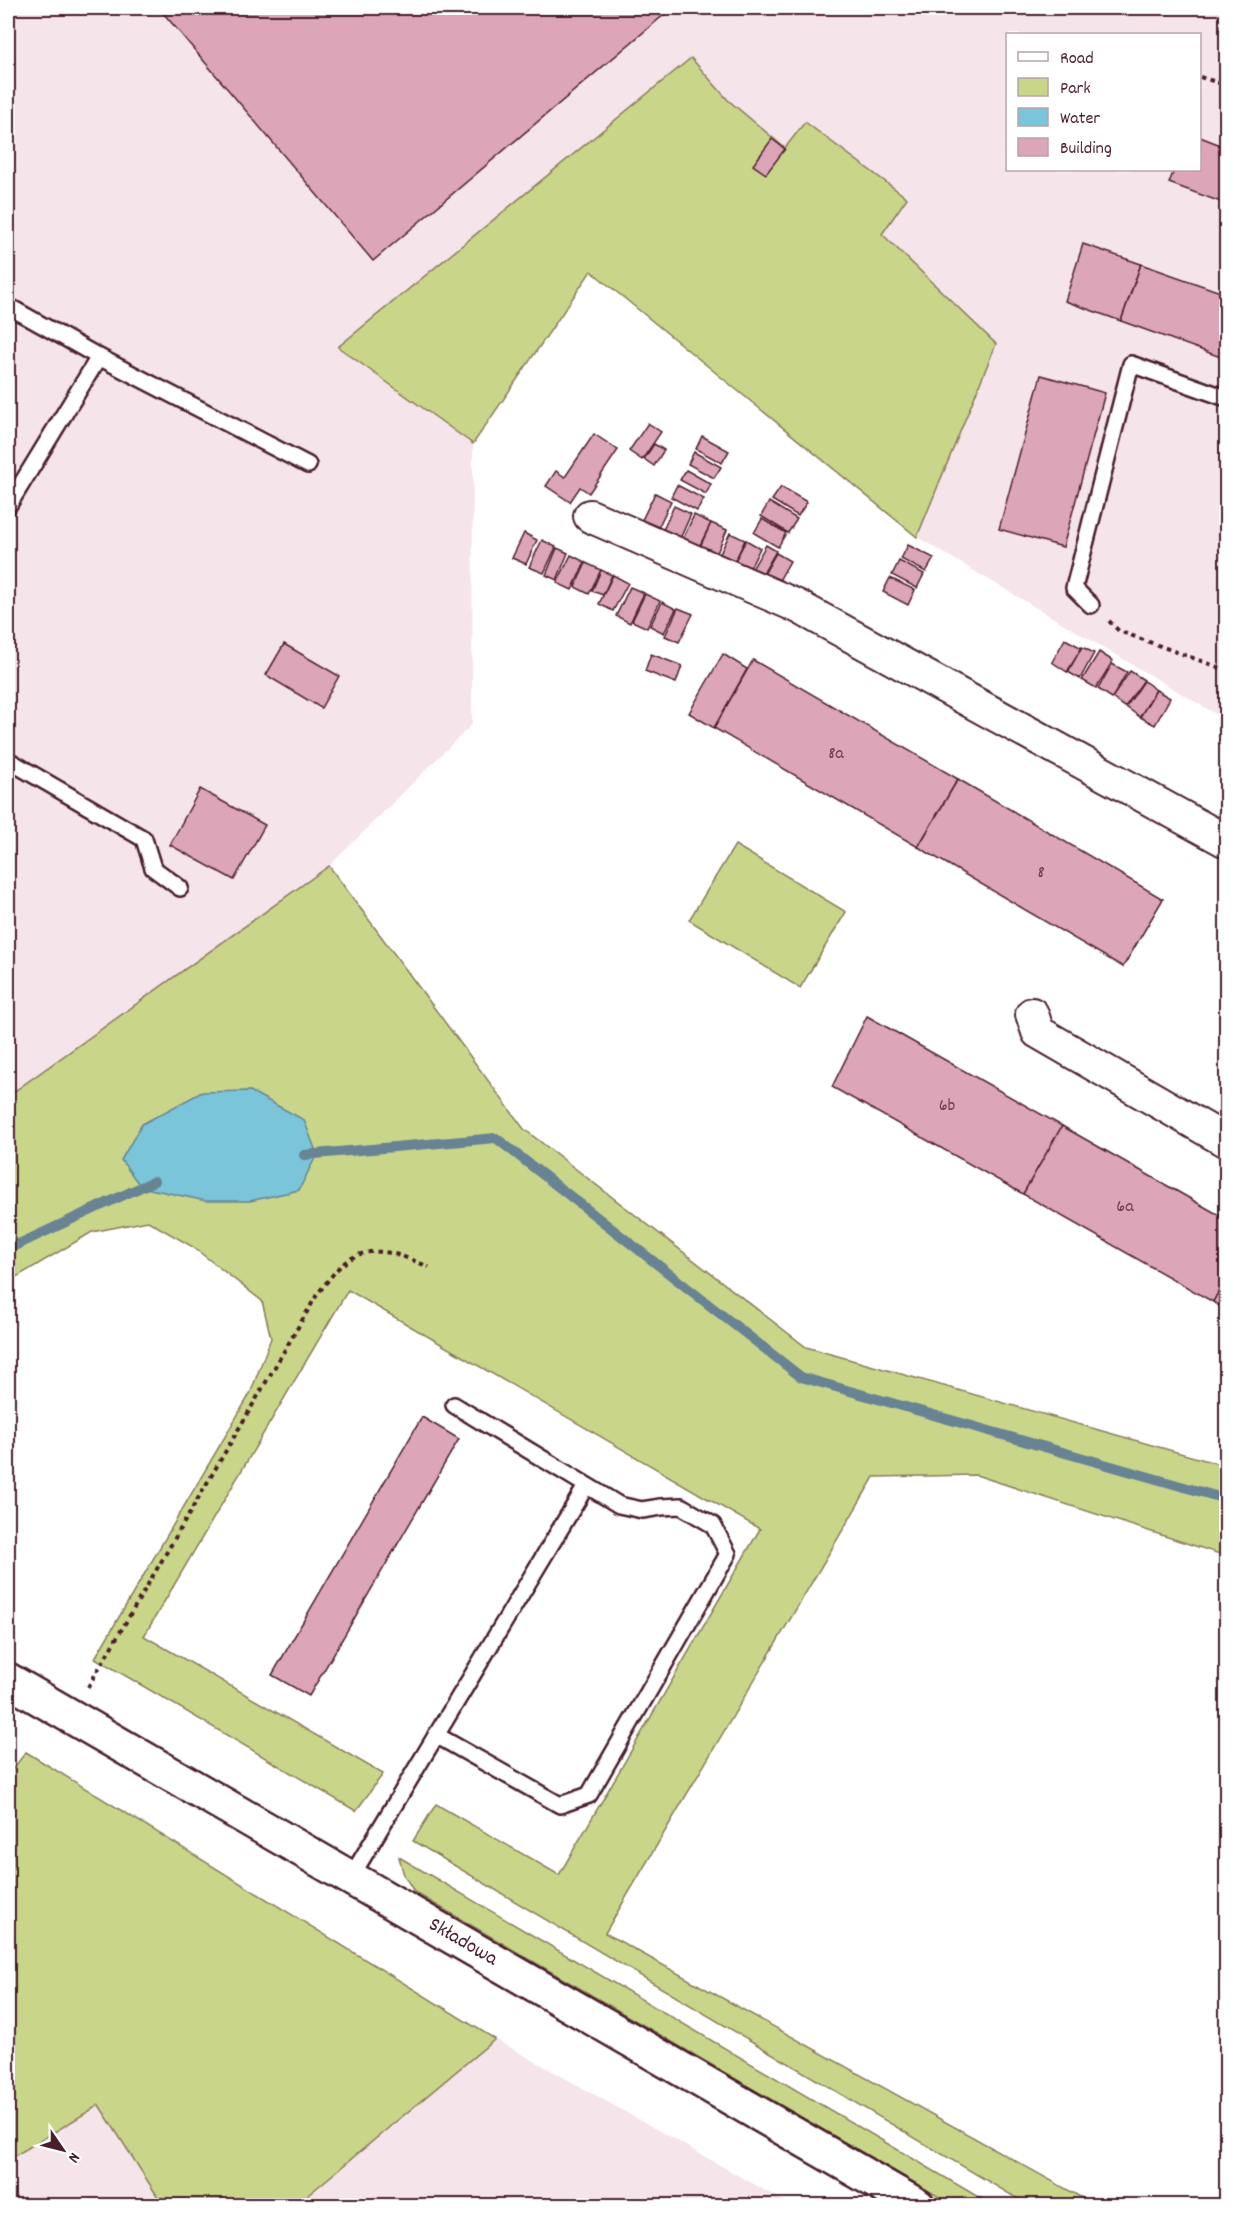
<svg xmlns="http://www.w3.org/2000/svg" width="1234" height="2213" viewBox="0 0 1234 2213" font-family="Dekko,sans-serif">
<rect width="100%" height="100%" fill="#fff"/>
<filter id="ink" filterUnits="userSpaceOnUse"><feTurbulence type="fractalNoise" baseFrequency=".0167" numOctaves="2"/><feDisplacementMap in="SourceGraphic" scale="12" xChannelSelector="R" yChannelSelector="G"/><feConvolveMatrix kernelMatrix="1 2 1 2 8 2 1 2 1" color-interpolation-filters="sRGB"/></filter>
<g filter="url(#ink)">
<g fill="#f5e4ea" fill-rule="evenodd">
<path d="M8,8h1218v712l-309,-183 79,-193 -114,-110 25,-35 -103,-76 -19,26 -57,-49 -38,-41 -351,288 134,97 -1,280 -143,142 -321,230zM1008,34h192v136h-192z"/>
<polygon points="495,2039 791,2205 296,2206"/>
<polygon points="99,2104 163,2205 8,2206 8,2160"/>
</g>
<g fill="#c9d68a" stroke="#8a7a5a" stroke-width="1.5">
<polygon points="691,58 728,100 785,148 805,122 907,198 882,234 996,344 917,537 591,271 473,444 338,347"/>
<polygon points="735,845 846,912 800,988 689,920"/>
<polygon points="329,866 524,1129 806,1347 1226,1466 1226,1556 976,1475 874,1477 605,1933 1095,2205 1028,2205 413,1841 436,1804 559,1875 760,1529 348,1290 144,1636 383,1774 356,1811 95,1658 250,1394 271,1338 262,1301 193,1247 148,1221 92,1232 8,1282 8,1096"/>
<polygon points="26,1752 495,2039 296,2205 163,2205 99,2105 8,2160 8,1775"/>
<polygon points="399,1857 992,2205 953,2205 414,1892 404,1875"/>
</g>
<polygon fill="#7ac5d9" stroke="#678393" stroke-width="1.5" points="250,1091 304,1120 317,1154 299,1190 250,1201 206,1201 141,1187 121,1160 142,1124 202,1092"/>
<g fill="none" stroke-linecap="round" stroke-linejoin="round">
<g stroke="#678393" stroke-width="10">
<polyline points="304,1155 496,1138 801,1377 1226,1499"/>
<polyline points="8,1249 154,1181"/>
</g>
</g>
<g fill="#dda5b8" stroke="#4a1f2b" stroke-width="1.5">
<polygon points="159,8 672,8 373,261"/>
<polygon points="1200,137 1226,147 1226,204 1169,183 1174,170 1200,170"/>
<polygon points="772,139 785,149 766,174 753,165"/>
<polygon points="1083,244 1141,264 1121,321 1065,301"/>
<polygon points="1141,264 1226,294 1226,359 1121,321"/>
<polygon points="1041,375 1105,393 1063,547 999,529"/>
<polygon points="648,423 661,432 642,460 629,451"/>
<polygon points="594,434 618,450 589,493 580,487 570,502 546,486 556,471 565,477"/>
<polygon points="702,436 729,451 722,463 696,449"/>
<polygon points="654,444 664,450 654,466 644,459"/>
<polygon points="694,452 721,467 714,478 688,464"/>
<polygon points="686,470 711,484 706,494 680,480"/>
<polygon points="677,485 704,499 697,511 671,497"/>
<polygon points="781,487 807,502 798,516 772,500"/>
<polygon points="655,493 671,501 657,530 641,522"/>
<polygon points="769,502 797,519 788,533 761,516"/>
<polygon points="674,506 691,514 679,541 662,532"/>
<polygon points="694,515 711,523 698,549 682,541"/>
<polygon points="762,519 786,533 778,547 754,533"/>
<polygon points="711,523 727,530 716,555 700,547"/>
<polygon points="524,533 537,540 526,564 512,558"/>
<polygon points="730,533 745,540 733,565 718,558"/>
<polygon points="542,540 556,547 544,573 529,567"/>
<polygon points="746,540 760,548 749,570 734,563"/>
<polygon points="766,545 776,551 761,577 751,571"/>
<polygon points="908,545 934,558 926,572 901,559"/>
<polygon points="557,548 568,553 557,580 546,575"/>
<polygon points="776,553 790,561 777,584 763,576"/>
<polygon points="571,555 585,562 572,590 557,583"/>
<polygon points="899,561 924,574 917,588 892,575"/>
<polygon points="586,563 601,570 589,594 575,587"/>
<polygon points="601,570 612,575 603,595 592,591"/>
<polygon points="613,575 628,583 613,611 599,604"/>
<polygon points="890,578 915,590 908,605 883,592"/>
<polygon points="630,587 644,593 630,623 616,616"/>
<polygon points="645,594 660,601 647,628 632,621"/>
<polygon points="662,602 676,609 664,633 650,626"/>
<polygon points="678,608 693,614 679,642 665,636"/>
<polygon points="1065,639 1082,648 1067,672 1052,662"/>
<polygon points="284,644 339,676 321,708 266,675"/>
<polygon points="1082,647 1094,653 1080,679 1068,672"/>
<polygon points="1099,652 1113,661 1096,688 1082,680"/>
<polygon points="651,654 682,666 676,683 645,671"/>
<polygon points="723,654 747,669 714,728 689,713"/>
<polygon points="753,660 958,779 918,847 714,728"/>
<polygon points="1112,664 1127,672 1112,698 1098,689"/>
<polygon points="1130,671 1144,680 1125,707 1112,698"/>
<polygon points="1144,681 1156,690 1140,717 1126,707"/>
<polygon points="1156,690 1170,698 1155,725 1140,717"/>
<polygon points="958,779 1163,899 1123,967 918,847"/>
<polygon points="200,789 265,825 234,880 170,845"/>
<polygon points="867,1016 1062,1126 1023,1194 832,1087"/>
<polygon points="1062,1126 1226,1219 1226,1278 1213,1302 1023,1194"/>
<polygon points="1226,1278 1226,1310 1213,1302"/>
<polygon points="422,1417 459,1439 309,1696 272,1675"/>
</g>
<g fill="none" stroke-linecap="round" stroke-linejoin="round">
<g stroke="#4a1f2b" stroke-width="20">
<g id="service">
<polyline points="8,306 99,357 308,465"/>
<polyline points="8,506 99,357"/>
<polyline points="1091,605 1074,588 1131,364 1226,398"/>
<polyline points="8,760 144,839 153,868 180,888"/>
<polyline points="436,1735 560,1805 589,1795 728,1554 713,1525 681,1506 661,1507 642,1510 619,1505 454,1405"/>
<polyline points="351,1877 586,1486"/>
</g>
</g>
<g stroke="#4a1f2b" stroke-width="36">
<g id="minor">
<polyline points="590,516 797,606 1226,841"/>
<polyline points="1032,1014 1038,1032 1226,1141"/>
</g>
</g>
<g stroke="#4a1f2b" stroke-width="38">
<g id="secondary">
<path id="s1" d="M8,1680l910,526"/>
</g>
</g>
<g stroke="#4a1f2b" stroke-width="4" stroke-dasharray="4.5 4.5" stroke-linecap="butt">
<polyline points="1200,77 1226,85"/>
<polyline points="1109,621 1119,631 1226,670"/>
<path d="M88,1687l230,-394c8,-9 16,-22 25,-29 28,-23 58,-9 86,3"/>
</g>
<use href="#service" stroke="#fff" stroke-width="15"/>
<use href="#minor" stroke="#fff" stroke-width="32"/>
<use href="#secondary" stroke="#fff" stroke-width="33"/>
</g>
</g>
<g text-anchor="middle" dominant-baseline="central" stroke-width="4.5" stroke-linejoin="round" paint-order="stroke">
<g font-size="18" fill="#6f404e">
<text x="836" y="754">8a</text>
<text x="1041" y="873">8</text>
<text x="947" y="1106">6b</text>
<text x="1125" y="1207">6a</text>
</g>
<g font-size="21" fill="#4a1f2b" stroke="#fff">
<text stroke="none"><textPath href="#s1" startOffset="525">Składowa</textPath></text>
</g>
</g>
<rect width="1234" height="2213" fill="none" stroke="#fff" stroke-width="30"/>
<rect x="15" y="15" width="1204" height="2183" fill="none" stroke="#4a1f2b" stroke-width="2" filter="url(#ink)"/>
<rect x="1006" y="33" width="195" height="138" fill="#ffffff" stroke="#b7a5aa" stroke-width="1.5"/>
<rect x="1018" y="52" width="30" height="9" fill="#ffffff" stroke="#b7a5aa" stroke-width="1.5"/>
<text x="1060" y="63" font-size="18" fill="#4a1f2b">Road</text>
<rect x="1018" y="78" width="30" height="18" fill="#c9d68a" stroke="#b7a5aa" stroke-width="1.5"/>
<text x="1060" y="93" font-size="18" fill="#4a1f2b">Park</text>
<rect x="1018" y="108" width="30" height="18" fill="#7ac5d9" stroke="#b7a5aa" stroke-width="1.5"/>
<text x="1060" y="123" font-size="18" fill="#4a1f2b">Water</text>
<rect x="1018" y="138" width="30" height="18" fill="#dda5b8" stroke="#b7a5aa" stroke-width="1.5"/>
<text x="1060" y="153" font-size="18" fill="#4a1f2b">Building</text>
<g transform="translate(63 2150) rotate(125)" stroke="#ffffff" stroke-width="4.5" paint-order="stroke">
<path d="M0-4.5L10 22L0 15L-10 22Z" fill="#4a1f2b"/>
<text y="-9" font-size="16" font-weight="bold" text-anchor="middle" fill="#4a1f2b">N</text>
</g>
</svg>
